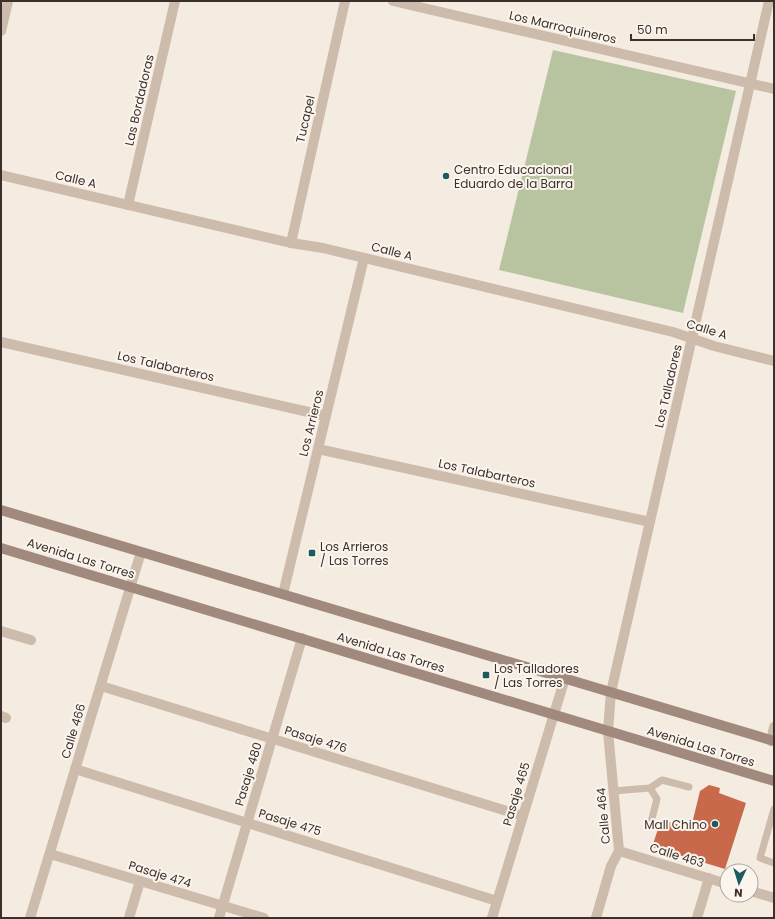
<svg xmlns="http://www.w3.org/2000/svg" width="775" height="919" viewBox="0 0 775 919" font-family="Poppins,sans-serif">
<rect width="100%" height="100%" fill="#f4ebe1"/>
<polygon fill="#b8c4a0" points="553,50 736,91 683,313 499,270"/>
<polygon fill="#c8694b" points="709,785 720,788 719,793 746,803 725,869 652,847 661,820 691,828 700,791"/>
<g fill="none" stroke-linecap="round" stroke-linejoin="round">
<g stroke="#cdbbac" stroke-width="7">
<polyline points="650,788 657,799 650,826"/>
<polyline points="613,791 650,788 662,780 689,787"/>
<polyline points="774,809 760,858 774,863"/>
</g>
<g stroke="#cdbbac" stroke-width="10">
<polyline points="393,1 774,89"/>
<polyline points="1,31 8,1"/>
<polyline points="1,175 291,243 323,248 673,332 714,346 774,361"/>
<polyline points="128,205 175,1"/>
<polyline points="291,243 345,1"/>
<polyline points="1,342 326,416"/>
<polyline points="318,449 650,522"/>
<polyline points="283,594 364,258"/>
<polyline points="1,631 31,640"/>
<polyline points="101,686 523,816"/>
<polyline points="1,716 6,718"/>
<polyline points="771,741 774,727"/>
<polyline points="75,769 497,901"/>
<polyline points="619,851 727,884"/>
<polyline points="50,854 264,918"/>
<polyline points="751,891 774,898"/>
<polyline points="30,918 141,552"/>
<polyline points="129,918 140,881"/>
<polyline points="219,918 302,638"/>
<polyline points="492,918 565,678"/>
<polyline points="596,918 611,866 619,851 608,731 611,692 769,1"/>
<polyline points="697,918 709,878"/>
</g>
<g stroke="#a18a7d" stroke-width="10">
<polyline points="1,510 774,741"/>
<polyline points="1,548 774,781"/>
</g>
</g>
<g fill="#1f5a5e" stroke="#fbf5ee" stroke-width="1.5">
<circle cx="446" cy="176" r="4"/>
<rect x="308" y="549" width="8" height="8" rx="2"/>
<rect x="482" y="671" width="8" height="8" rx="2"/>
<circle cx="715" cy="824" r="4"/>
</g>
<g text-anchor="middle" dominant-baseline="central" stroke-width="4" stroke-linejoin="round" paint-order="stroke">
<g font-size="12" fill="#3b302b" stroke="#fbf5ee">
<text transform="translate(563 27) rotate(13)">Los Marroquineros</text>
<text transform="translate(139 100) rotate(-77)">Las Bordadoras</text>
<text transform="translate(305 119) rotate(-77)">Tucapel</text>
<text transform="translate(76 179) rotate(13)">Calle A</text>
<text transform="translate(392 251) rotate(14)">Calle A</text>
<text transform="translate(707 329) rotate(17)">Calle A</text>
<text transform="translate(166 366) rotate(13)">Los Talabarteros</text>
<text transform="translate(668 386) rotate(-77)">Los Talladores</text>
<text transform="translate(311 423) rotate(-76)">Los Arrieros</text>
<text transform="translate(487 473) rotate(12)">Los Talabarteros</text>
<text transform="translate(81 558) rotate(17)">Avenida Las Torres</text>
<text transform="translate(391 652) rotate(17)">Avenida Las Torres</text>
<text transform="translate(73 731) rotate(-73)">Calle 466</text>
<text transform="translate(316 739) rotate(17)">Pasaje 476</text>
<text transform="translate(701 746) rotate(17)">Avenida Las Torres</text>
<text transform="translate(248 774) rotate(-73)">Pasaje 480</text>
<text transform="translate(516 794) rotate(-73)">Pasaje 465</text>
<text transform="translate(603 816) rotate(-95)">Calle 464</text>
<text transform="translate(290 822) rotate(17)">Pasaje 475</text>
<text transform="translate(677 855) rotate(17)">Calle 463</text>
<text transform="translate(160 874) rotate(17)">Pasaje 474</text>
</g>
<g font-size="12" fill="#3b302b" stroke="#fbf5ee" text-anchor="start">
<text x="454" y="169">Centro Educacional<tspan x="454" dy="14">Eduardo de la Barra</tspan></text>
<text x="320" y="546">Los Arrieros<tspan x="320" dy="14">/ Las Torres</tspan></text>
<text x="494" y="668">Los Talladores<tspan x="494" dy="14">/ Las Torres</tspan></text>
<text x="707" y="824" text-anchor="end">Mall Chino</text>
</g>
</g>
<rect width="775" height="919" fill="none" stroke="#3b302b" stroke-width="4"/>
<g transform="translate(739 883) rotate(184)"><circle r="19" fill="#fbf5ee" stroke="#aea6a0"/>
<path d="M0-3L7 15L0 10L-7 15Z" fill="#1f5a5e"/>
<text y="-6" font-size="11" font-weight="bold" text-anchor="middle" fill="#3b302b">N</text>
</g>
<path d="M631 34v6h123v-6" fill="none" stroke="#3b302b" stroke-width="2"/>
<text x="637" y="34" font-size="12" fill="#3b302b" stroke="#fbf5ee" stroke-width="3" paint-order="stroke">50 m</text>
</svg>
